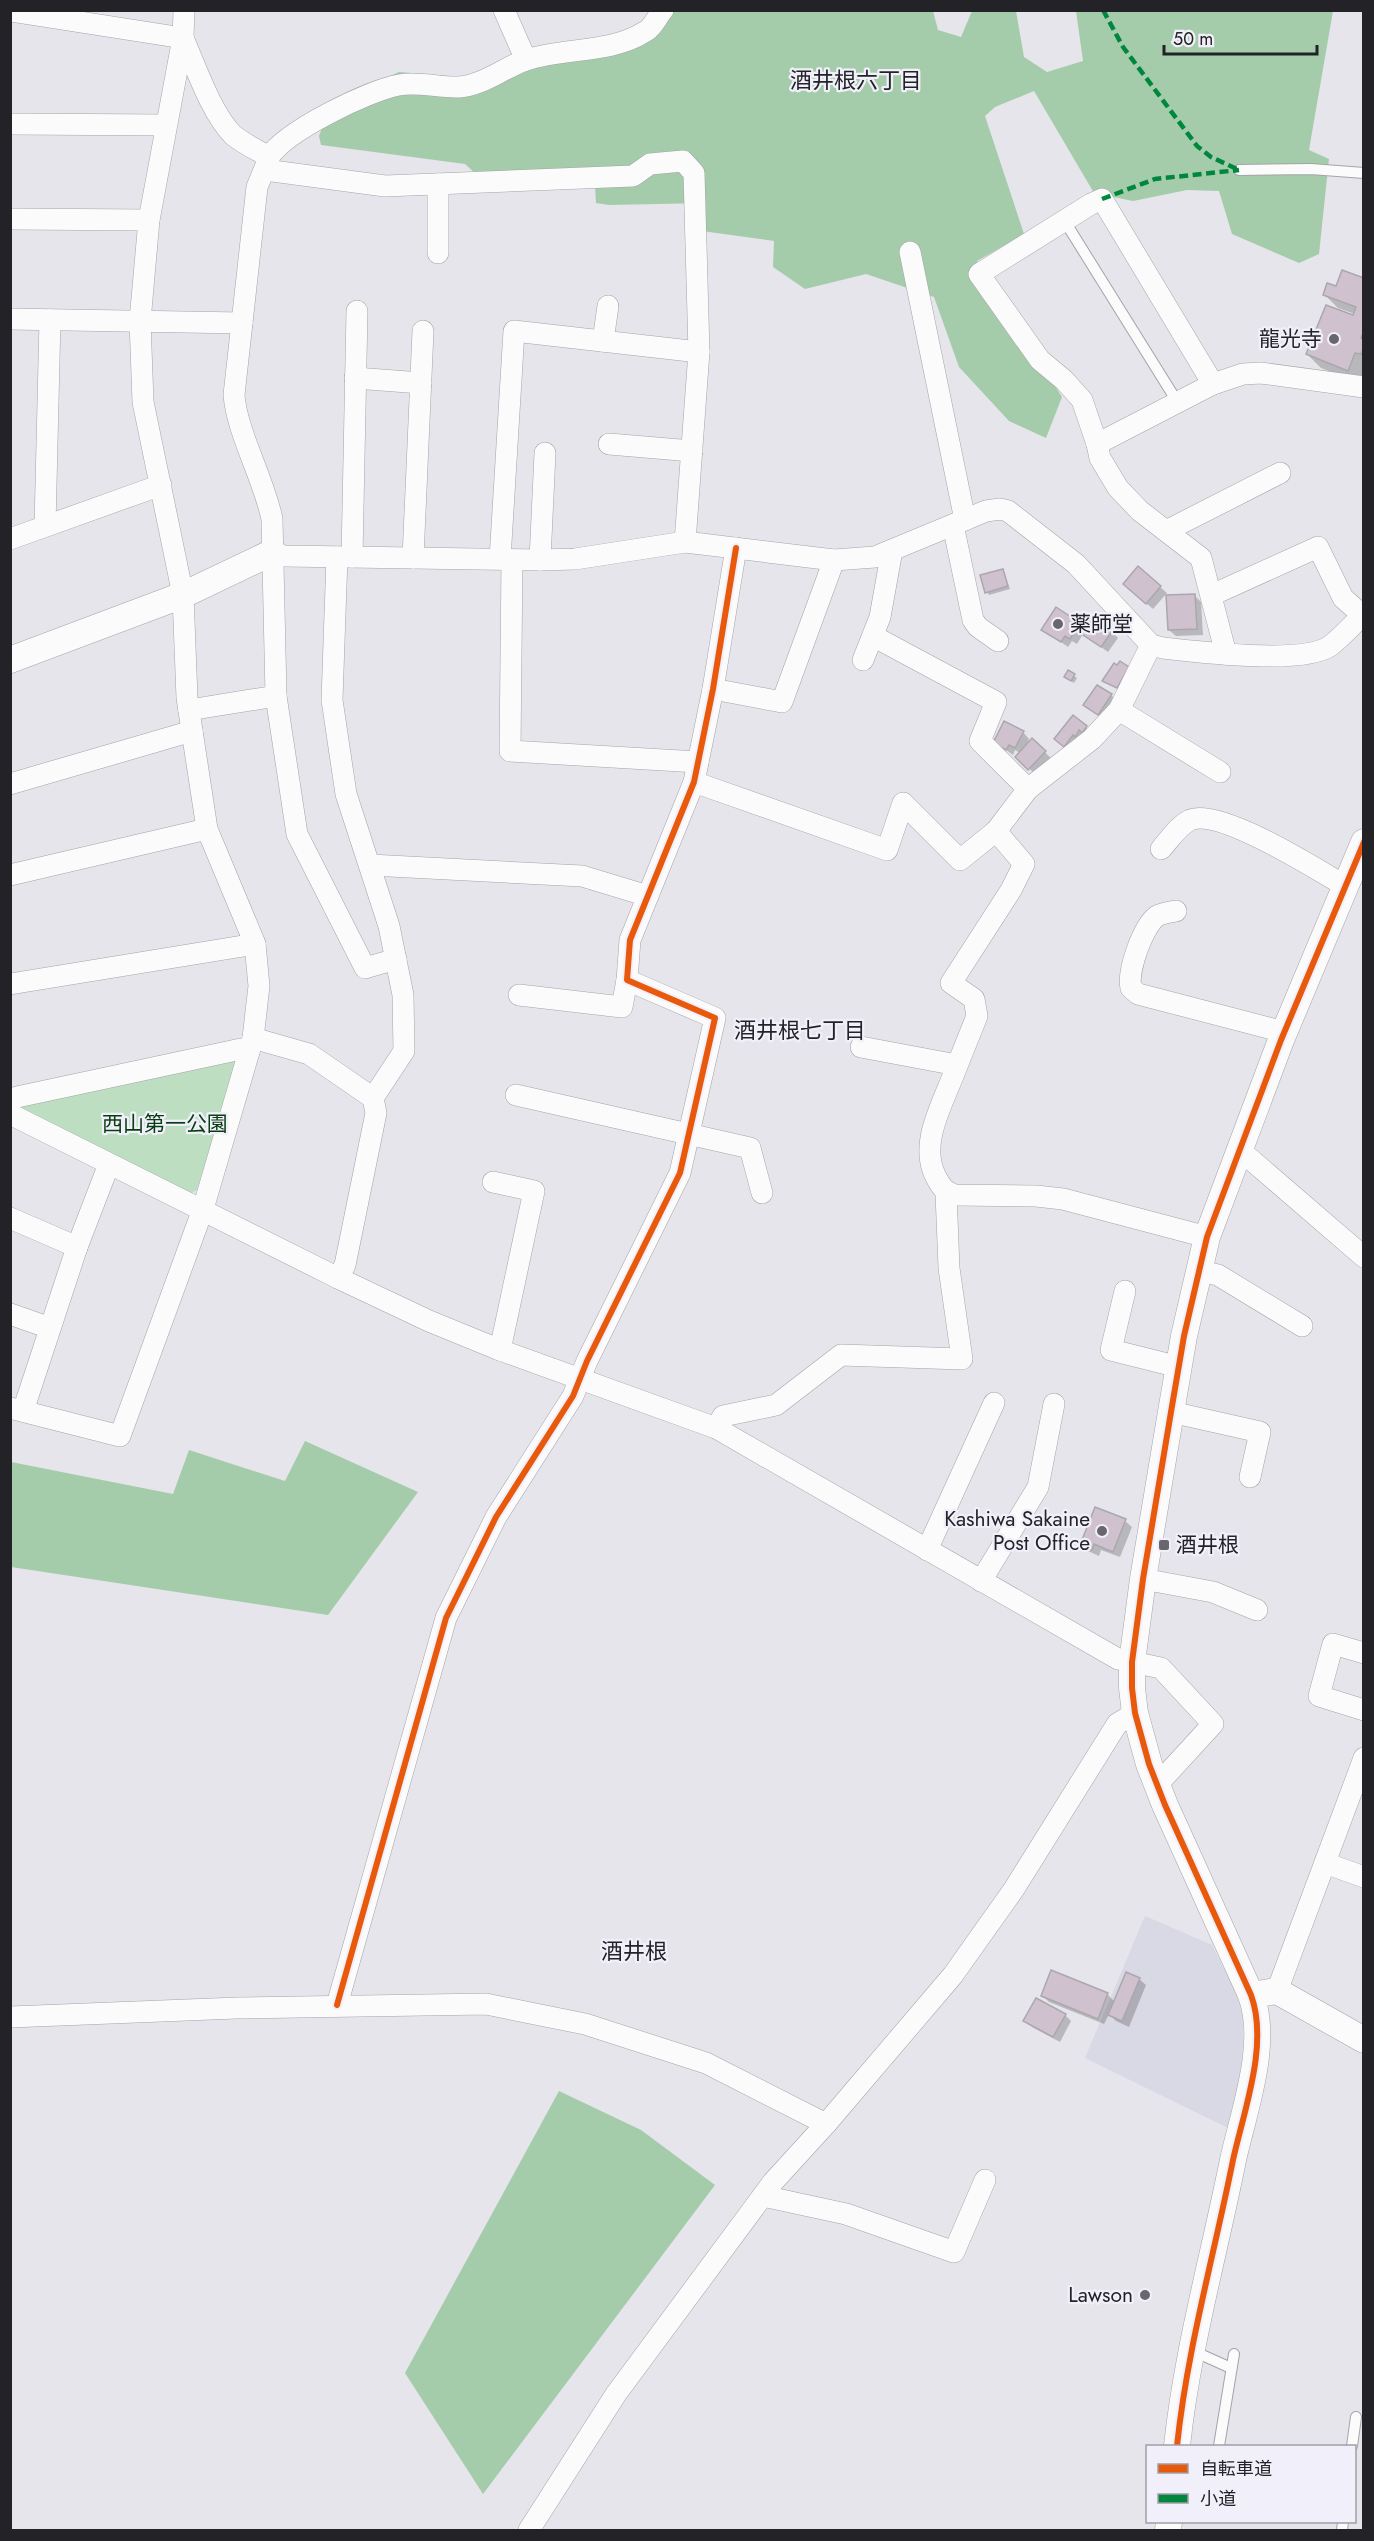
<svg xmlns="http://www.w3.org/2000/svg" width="1374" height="2541" viewBox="0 0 1374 2541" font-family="Jost,'Noto Sans JP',sans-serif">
<rect width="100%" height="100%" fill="#e5e5eb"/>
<polygon fill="#d9d8e5" points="1145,1916 1212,1945 1236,1992 1243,2018 1243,2046 1241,2073 1228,2128 1085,2058"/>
<polygon fill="#bedec2" points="233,1060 237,1063 197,1190 191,1193 19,1107 22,1102"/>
<g fill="#a5ccaa">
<polygon points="676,11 933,11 938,30 961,37 972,11 1016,11 1024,57 1047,72 1083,61 1076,11 1333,11 1309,150 1329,159 1319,254 1299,263 1232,234 1219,191 1187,190 1133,201 1094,193 1034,91 995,107 985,116 1024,234 977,261 1062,397 1046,438 1009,421 959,367 934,297 866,274 805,289 773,267 774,241 702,231 705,203 609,205 596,203 594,170 476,174 465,164 321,145 319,136 332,102 399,72 461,77 535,67"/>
<polygon points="305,1441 418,1492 328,1615 11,1567 11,1462 173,1494 189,1450 285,1481"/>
<polygon points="559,2091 641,2130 715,2185 483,2494 405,2373"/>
</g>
<g fill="#0003">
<polygon points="1364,280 1364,380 1362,384 1321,368 1307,354 1355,314 1338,308 1324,294"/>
<polygon points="1138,568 1167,593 1153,609 1131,590"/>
<polygon points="1002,570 1010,589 989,595 987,592"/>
<polygon points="1194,595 1201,602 1203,635 1176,636 1169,630"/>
<polygon points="1076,622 1084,630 1112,631 1118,638 1108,652 1083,634 1077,644 1072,641 1068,647 1043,629"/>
<polygon points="1068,672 1077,678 1074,683 1068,679"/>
<polygon points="1111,695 1114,698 1101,717 1088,708"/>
<polygon points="1073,717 1089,730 1086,735 1083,732 1078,738 1077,737 1067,749 1059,742"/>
<polygon points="1023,732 1029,739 1026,746 1032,740 1052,759 1036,775 1017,757 1020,753 1015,750 1013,755 995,742"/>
<polygon points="1125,1521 1132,1527 1120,1557 1101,1550 1099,1556 1088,1551 1082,1545"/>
<polygon points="1139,1979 1146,1985 1129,2027 1116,2021 1109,2014 1104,2024 1049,2002 1042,1995 1107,1994 1115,2002"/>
<polygon points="1065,2015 1071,2021 1060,2042 1032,2027 1025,2021"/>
</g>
<g fill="#d0c1cf" stroke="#aaa8ac" stroke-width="1.5">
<polygon points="1342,270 1364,278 1364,330 1361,338 1364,339 1364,347 1361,354 1355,353 1348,371 1306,354 1326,305 1353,315 1356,307 1323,295 1327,283 1336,286"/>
<polygon points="1138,566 1161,586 1146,604 1123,584"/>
<polygon points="1003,569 1008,586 985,593 980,575"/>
<polygon points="1195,594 1197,629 1168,630 1166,595"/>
<polygon points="1056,607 1077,621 1073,627 1076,629 1070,639 1065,636 1061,642 1041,630"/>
<polygon points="1093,616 1113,630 1101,647 1080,633"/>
<polygon points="1120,661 1129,667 1117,688 1102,681 1114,663 1117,665"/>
<polygon points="1068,670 1075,674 1071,681 1064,677"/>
<polygon points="1097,685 1112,694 1098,715 1083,705"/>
<polygon points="1073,715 1087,726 1082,733 1079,730 1075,737 1073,735 1064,747 1054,739"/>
<polygon points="1004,721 1024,731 1015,748 1009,745 1006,750 993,743"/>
<polygon points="1032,738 1046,751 1028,770 1015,757"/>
<polygon points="1095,1507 1126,1519 1113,1552 1094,1544 1092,1550 1080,1545"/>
<polygon points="1051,1970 1108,1993 1098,2019 1041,1996"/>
<polygon points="1126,1972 1140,1978 1122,2021 1108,2015"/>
<polygon points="1036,1998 1066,2014 1053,2037 1023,2021"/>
</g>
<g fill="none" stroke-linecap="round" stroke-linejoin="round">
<g stroke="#a4a4a8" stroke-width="12">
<g id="service">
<polyline points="1239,170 1311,169 1364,173"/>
<polyline points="1064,220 1178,403"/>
<polyline points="1193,2351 1231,2368"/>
<polyline points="1219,2446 1234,2354"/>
<polyline points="1352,2446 1356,2417"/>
<polyline points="1342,2530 1343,2522"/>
</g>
</g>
<g stroke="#a4a4a8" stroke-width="22">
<g id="minor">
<polyline points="504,10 526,60"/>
<polyline points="10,11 183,38"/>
<path d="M183,38c13,29 28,75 50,97 11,9 24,15 36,22 17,-26 98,-66 130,-72 19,-4 40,3 60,2 25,-2 44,-19 67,-27 39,-13 85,-6 120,-29 7,-4 11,-14 17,-21"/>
<polyline points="10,124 165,125"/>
<polyline points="265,170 385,186 633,176 650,164 683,161 694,173 699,352 685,542"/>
<polyline points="438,184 438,253"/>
<polyline points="10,219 149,220"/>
<polyline points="910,252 965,520"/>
<polyline points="10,319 242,323"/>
<polyline points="603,341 608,306"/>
<polyline points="355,378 421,383"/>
<polyline points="609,444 692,451"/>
<polyline points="1097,444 1082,400 1064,380 1040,360 979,274 1091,204 1102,199 1213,384"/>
<polyline points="953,525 973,620 978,627 998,641"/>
<polyline points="45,526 50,320"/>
<polyline points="1166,531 1280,473"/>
<polyline points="10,539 161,485"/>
<path d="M273,552l11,4 256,4 35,-1 110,-17 149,18 41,-3 111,-46 14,-2 8,2 68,53 75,81 12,3c36,4 139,17 167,-2 12,-9 23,-22 34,-32"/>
<polyline points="337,557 332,700 346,794 389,926 403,995 404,1051 373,1098 376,1113 345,1265 338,1278"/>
<polyline points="352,557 357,311"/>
<polyline points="413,558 423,331"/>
<polyline points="500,559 514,331 699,352"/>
<polyline points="512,560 510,751 698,762"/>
<polyline points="540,560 545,453"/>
<polyline points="1212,595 1318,547 1343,598 1362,615"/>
<polyline points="873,636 996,702 980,741 1028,789"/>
<polyline points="1226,654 1201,558 1140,511 1118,488 1100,458 1097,444 1213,384 1243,374 1261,373 1364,387"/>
<polyline points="863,660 880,617 892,550"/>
<polyline points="713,689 782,702 834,560"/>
<polyline points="276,696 297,834 365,968 396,959"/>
<path d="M189,710l87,-14 -4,-177c-8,-40 -35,-86 -38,-124l23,-208 12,-29"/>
<polyline points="1119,710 1220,772"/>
<polyline points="694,782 887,850 903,803 960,860 996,831 1028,789 1092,739 1119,710 1151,645"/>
<polyline points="10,784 192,731"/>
<path d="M996,831l28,33 -13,26 -60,93 23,16 3,17c-8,20 -16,40 -24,60 -12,31 -34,69 -17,101 5,10 9,15 19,18l81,1 27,3 144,38"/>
<path d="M1161,849c9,-10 17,-23 29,-29 29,-13 128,50 155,66"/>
<polyline points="370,865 582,876 648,896"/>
<polyline points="10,875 207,829"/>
<path d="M1176,911c-6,1 -14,2 -19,5 -14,10 -30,55 -26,72l7,6 146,38"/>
<polyline points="10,984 255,944"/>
<polyline points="519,995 622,1007 627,980"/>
<polyline points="253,1038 309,1054 373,1098"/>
<polyline points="861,1047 957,1065"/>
<polyline points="516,1095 750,1148 762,1193"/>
<polyline points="10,1101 17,1097 241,1049 249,1052"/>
<polyline points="10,1114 338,1278 429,1321 500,1350 716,1428 1118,1659 1161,1668 1213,1724 1157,1785"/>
<polyline points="1241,1151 1364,1257"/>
<polyline points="493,1182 534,1191 500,1350"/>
<polyline points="10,1218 77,1247"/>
<polyline points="1200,1271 1218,1275 1302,1326"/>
<polyline points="1125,1291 1111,1350 1179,1367"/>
<polyline points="10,1314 50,1328"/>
<polyline points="10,1408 120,1436 203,1209 253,1038 259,986 255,944 207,829 187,698 183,595 143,402 140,321 149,220 183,38 184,10"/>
<polyline points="23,1411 77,1247 109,1164"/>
<polyline points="1171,1412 1260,1432 1250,1477"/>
<polyline points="716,1428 723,1416 776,1405 841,1355 962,1359 949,1268 946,1193"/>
<polyline points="927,1550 994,1403"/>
<polyline points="1143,1579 1213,1592 1257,1610"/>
<polyline points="981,1581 1038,1487 1054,1404"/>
<polyline points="1364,1653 1333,1644 1319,1696 1364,1710"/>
<polyline points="1325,1863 1364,1877"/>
<polyline points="1277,1991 1364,1758"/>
<polyline points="337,2005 446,1618 496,1517 573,1396 587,1361 680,1173 715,1018 627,980 630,940 694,782 713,689 736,548"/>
<polyline points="10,2017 237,2008 486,2004 585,2024 706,2063 826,2124"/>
<polyline points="763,2196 846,2214 954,2252 985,2180"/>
<polyline points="529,2530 616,2394 773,2182 826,2124 953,1975 1014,1889 1117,1724 1135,1713"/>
</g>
</g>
<g stroke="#a4a4a8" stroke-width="27">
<g id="tertiary">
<polyline points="10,660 183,595 273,552"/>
<polyline points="1251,1995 1277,1991 1364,2040"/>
<path d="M1177,2446c10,-96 37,-191 56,-286 11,-50 36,-116 18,-165l-86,-190 -16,-41 -14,-51 -3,-25v-26l11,-83 28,-167 13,-76 23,-99 74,-197 83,-198"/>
<polyline points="1168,2530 1169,2522"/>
</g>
</g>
<use href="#service" stroke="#fbfbfc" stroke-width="10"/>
<use href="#minor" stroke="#fbfbfc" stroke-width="21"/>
<use href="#tertiary" stroke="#fbfbfc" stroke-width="26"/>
<g stroke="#00873e" stroke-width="4.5" stroke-dasharray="9 4.5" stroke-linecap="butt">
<polyline points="1103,10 1123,47 1197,146 1211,157 1239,170"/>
<polyline points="1102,199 1155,179 1239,170"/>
</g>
<g stroke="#f1f0fa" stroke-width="10">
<g id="cycleway">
<polyline points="337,2005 446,1618 496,1517 573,1396 587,1361 680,1173 715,1018 627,980 630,940 694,782 713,689 736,548"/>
<path d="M1177,2446c10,-96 37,-191 56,-286 11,-50 36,-116 18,-165l-86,-190 -16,-41 -14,-51 -3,-25v-26l11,-83 28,-167 13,-76 23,-99 74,-197 83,-198"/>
</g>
</g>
<use href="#cycleway" stroke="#e8590c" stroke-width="6"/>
</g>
<g fill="#67676c" stroke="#f1f0fa" stroke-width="2">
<circle cx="1334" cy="339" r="6"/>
<circle cx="1058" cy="624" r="6"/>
<circle cx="1102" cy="1531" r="6"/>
<rect x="1158" y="1539" width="12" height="12" rx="3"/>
<circle cx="1145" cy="2295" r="6"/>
</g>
<g text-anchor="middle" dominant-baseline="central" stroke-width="4.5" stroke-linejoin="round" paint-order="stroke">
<g font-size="21" fill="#232327" stroke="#f1f0fa" text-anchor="end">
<text x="1322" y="339">龍光寺</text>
<text x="1070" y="624" text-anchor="start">薬師堂</text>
<text x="1090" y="1519">Kashiwa Sakaine<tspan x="1090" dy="24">Post Office</tspan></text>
<text x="1176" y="1545" text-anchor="start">酒井根</text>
<text x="1133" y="2295">Lawson</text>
</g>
<g font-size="21" fill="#083d12" stroke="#f1f0fa">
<text x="165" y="1124">西山第一公園</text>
</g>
<g font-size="22" fill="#232327" stroke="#f1f0fa">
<text x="856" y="80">酒井根六丁目</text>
<text x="800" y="1030">酒井根七丁目</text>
<text x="634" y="1951">酒井根</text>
</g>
</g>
<rect width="1374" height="2541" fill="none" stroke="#232327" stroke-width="24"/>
<rect x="1146" y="2445" width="210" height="78" fill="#f1f0fa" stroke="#9f9ea6" stroke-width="1.5"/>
<rect x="1158" y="2464" width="30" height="9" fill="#e8590c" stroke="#9f9ea6" stroke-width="1.5"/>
<text x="1200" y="2475" font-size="18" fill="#232327">自転車道</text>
<rect x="1158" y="2494" width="30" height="9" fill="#00873e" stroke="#9f9ea6" stroke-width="1.5"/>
<text x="1200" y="2505" font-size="18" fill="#232327">小道</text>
<path d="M1164 45v9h153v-9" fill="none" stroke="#232327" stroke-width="3"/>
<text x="1173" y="45" font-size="18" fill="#232327" stroke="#f1f0fa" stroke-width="4.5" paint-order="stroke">50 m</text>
</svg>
